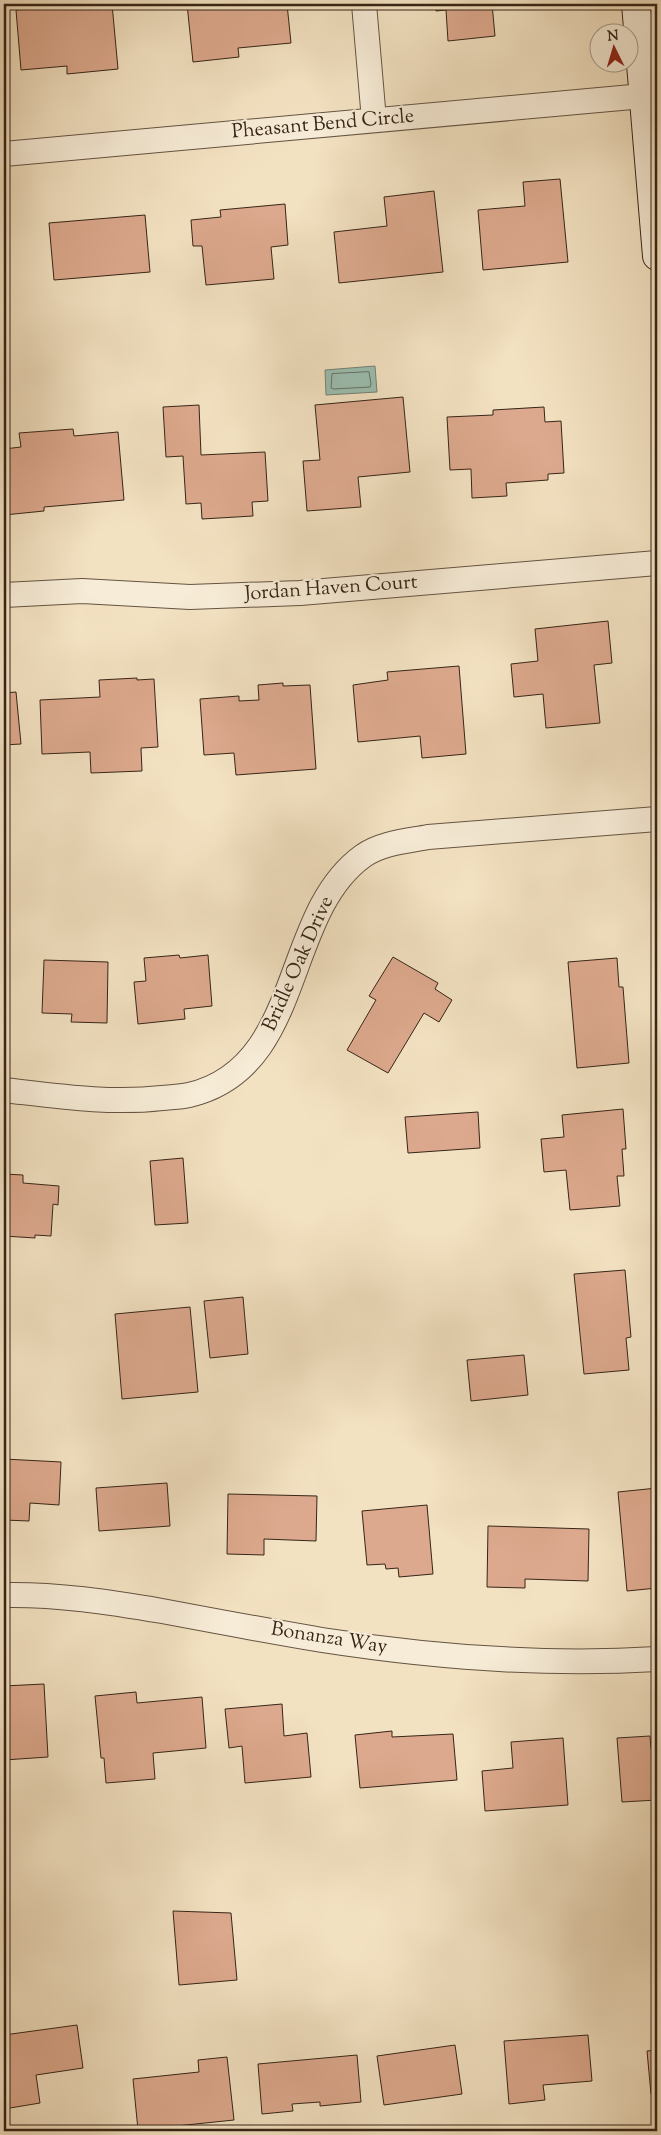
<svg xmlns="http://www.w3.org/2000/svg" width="661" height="2135" viewBox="0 0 661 2135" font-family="'Sorts Mill Goudy',serif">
<rect width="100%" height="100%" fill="#f3e2c2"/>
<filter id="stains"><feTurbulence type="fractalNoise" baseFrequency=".004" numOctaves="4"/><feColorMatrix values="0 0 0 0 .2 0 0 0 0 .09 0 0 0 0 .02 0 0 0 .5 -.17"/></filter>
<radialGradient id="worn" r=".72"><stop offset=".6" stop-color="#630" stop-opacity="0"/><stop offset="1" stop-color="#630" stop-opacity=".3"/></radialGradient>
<polygon fill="#9bbeb1" stroke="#738173" points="375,366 377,392 326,395 325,370"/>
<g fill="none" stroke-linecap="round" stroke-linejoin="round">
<polygon stroke="#687264" stroke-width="1" points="369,372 371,384 370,387 334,389 331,388 332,374"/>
</g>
<g fill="#dda98e" stroke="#362517">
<polygon points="84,4 112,4 118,69 67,74 67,66 21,70 16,10"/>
<polygon points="187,4 287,4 291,43 238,48 239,57 193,62"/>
<polygon points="435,4 492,4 495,36 448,41 446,10 436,11"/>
<polygon points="560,179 568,262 483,270 478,210 525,206 523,182"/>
<polygon points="434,191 443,272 339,283 334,232 387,226 384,197"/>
<polygon points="285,204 288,245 271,247 274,279 206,285 202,246 193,246 191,220 221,217 220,210"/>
<polygon points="145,215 150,272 54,280 49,223"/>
<polygon points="403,397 410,472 358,477 361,507 307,511 303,461 320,460 315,405"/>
<polygon points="199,405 201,455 265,452 268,501 252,502 253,516 202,519 201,503 186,504 183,456 166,457 163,407"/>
<polygon points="544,407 545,422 561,421 564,473 548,474 548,480 506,483 507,496 472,498 471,469 450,470 447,417 493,415 493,410"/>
<polygon points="73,429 74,436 118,432 124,500 44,507 44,511 4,515 4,449 21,447 19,433"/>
<polygon points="608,621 612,663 594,665 600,723 546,728 543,694 514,697 511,664 538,661 535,629"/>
<polygon points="459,666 466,754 422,758 420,736 358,742 353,685 388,680 387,672"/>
<polygon points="137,678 137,680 154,679 158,747 141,748 142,771 91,773 90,752 42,754 40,700 100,697 99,680"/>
<polygon points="283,683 283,686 310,685 316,769 236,775 234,753 204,755 200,699 239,696 239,701 259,700 258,685"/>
<polygon points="16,692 21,744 4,745 6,764 4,764 4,693"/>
<polygon points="179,955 180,958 208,955 212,1006 184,1009 185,1019 138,1024 134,982 146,981 144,958"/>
<polygon points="393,957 438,983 435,989 452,1000 439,1022 424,1013 388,1073 347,1050 376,1000 369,996"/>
<polygon points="617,958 619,987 623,987 629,1063 577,1068 568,962"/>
<polygon points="44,960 108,962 107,1023 71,1022 72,1014 42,1013"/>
<polygon points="623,1109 626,1149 622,1149 624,1176 617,1176 620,1206 570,1210 566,1170 544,1172 541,1139 564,1137 562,1115"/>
<polygon points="478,1112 480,1148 408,1153 405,1117"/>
<polygon points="183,1158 188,1223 155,1225 150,1161"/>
<polygon points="4,1174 23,1175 23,1183 59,1186 58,1205 53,1204 51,1236 35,1235 35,1238 4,1236"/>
<polygon points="625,1270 631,1337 626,1338 629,1370 584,1374 574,1274"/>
<polygon points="243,1297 248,1354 210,1358 204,1301"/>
<polygon points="190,1307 198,1392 122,1399 115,1314"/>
<polygon points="524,1355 528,1395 471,1401 467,1360"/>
<polygon points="4,1459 61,1462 59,1505 30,1503 29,1521 4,1520"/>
<polygon points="167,1483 170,1526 99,1531 96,1488"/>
<polygon points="657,1488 657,1588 627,1591 618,1492"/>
<polygon points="228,1494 317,1496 316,1541 264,1539 264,1555 227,1554"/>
<polygon points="427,1505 433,1574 399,1577 398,1568 386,1569 385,1564 367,1565 362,1511"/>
<polygon points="488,1526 589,1529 588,1581 525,1579 525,1588 487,1587"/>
<polygon points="44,1684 48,1757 4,1760 4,1686"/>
<polygon points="136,1692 137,1703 202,1697 206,1748 153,1753 155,1779 106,1783 104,1758 101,1758 95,1696"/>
<polygon points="282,1704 284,1736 307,1733 311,1777 245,1783 242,1746 229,1748 225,1709"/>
<polygon points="392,1731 392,1737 453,1734 457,1780 360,1788 355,1735"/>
<polygon points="650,1736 651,1749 657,1749 657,1800 622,1802 617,1738"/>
<polygon points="563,1738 568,1805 485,1811 482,1771 513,1768 511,1742"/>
<polygon points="173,1911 231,1913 237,1980 179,1985"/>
<polygon points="77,2025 83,2068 36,2075 40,2103 4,2109 4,2035"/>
<polygon points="588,2035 592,2081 543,2085 545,2100 509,2104 504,2041"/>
<polygon points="455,2045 462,2094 384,2105 377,2056"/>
<polygon points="657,2050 657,2093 651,2094 647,2051"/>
<polygon points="357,2055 361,2102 320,2106 320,2102 292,2104 293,2111 262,2114 258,2064"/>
<polygon points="227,2057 234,2120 138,2130 133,2079 199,2072 198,2060"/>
</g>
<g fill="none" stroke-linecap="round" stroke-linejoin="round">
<g stroke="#655442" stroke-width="26">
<g id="street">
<polyline points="364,4 374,120"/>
<polyline points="4,154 643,96"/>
<polyline points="4,595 82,591 190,597 300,593 657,563"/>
<path d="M4,1090c53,6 105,14 158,8 9,-1 18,-1 27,-3 116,-27 92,-180 174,-239 18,-13 44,-15 65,-19l229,-18"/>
<path d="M4,1595c53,-1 105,7 158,16 53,10 106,20 160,29 110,17 224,26 335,19"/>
</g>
</g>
<g stroke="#362517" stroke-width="30">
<polyline id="secondary" points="636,4 657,256"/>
</g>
<use href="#street" stroke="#f7ecd7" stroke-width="24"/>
<use href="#secondary" stroke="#f7ecd7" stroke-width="28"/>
</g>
<g text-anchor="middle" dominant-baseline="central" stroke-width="4.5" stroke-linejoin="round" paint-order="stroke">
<g font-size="20" fill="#362517" stroke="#f7ecd7">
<text transform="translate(323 125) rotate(-5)">Pheasant Bend Circle</text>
<text transform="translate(331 589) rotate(-4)">Jordan Haven Court</text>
<text transform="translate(299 964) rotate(-66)">Bridle Oak Drive</text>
<text transform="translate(329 1639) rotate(9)">Bonanza Way</text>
</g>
</g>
<rect width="661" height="2135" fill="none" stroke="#f3e2c2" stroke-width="20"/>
<rect x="5" y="5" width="651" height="2125" fill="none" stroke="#362517" stroke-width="2.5"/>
<rect x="10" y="10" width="641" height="2115" fill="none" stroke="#362517"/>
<g transform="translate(614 48) rotate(355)"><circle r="24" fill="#f7ecd7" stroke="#aa9c8a"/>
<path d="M0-4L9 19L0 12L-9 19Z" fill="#8f2418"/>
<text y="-8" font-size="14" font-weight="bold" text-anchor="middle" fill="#362517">N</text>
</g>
<rect width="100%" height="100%" filter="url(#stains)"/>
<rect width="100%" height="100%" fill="url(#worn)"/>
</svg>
